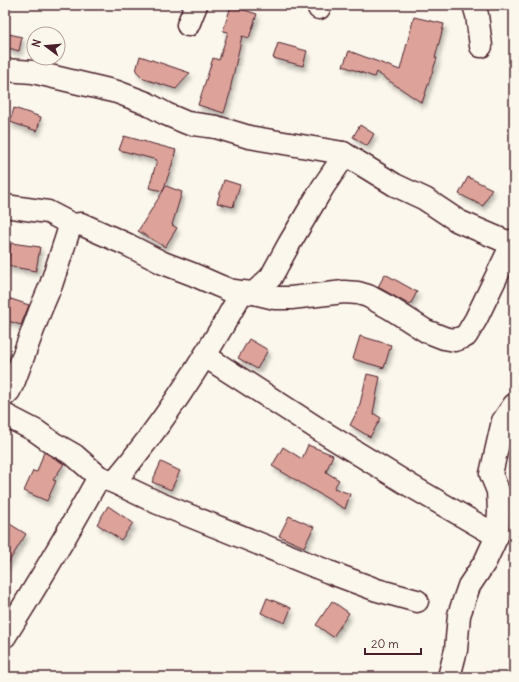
<svg xmlns="http://www.w3.org/2000/svg" width="519" height="682" viewBox="0 0 519 682" font-family="Delius,sans-serif">
<defs>
<filter id="shadow"><feDropShadow dx="2.5" dy="4.5" stdDeviation="2" flood-color="#0004"/></filter>
</defs>
<rect width="100%" height="100%" fill="#fbf7ec"/>
<filter id="ink" filterUnits="userSpaceOnUse"><feTurbulence type="fractalNoise" baseFrequency=".025" numOctaves="2"/><feDisplacementMap in="SourceGraphic" scale="8" xChannelSelector="R" yChannelSelector="G"/><feConvolveMatrix kernelMatrix="1 2 1 2 8 2 1 2 1" color-interpolation-filters="sRGB"/></filter>
<g filter="url(#ink)">
<g fill="#dda39a" stroke="#4a1f2b" filter="url(#shadow)">
<polygon points="231,6 257,14 249,38 242,36 230,90 231,90 224,113 198,105 213,58 219,60 228,32 223,31"/>
<polygon points="414,17 444,24 435,58 437,58 422,103 376,72 374,77 343,66 349,51 400,70"/>
<polygon points="5,33 22,37 19,51 5,47"/>
<polygon points="278,43 307,51 303,66 273,58"/>
<polygon points="140,56 190,73 176,89 144,79 136,71"/>
<polygon points="14,108 41,117 37,131 10,122"/>
<polygon points="360,125 374,134 367,146 353,137"/>
<polygon points="124,136 176,150 174,156 175,156 163,191 166,186 182,192 172,225 177,228 165,247 138,231 163,191 149,188 157,160 119,150"/>
<polygon points="468,177 492,189 483,206 459,194"/>
<polygon points="224,180 240,185 233,207 217,203"/>
<polygon points="11,243 40,247 36,271 7,266"/>
<polygon points="385,274 417,292 410,305 378,287"/>
<polygon points="5,297 29,305 21,325 5,320"/>
<polygon points="360,336 391,345 384,368 353,359"/>
<polygon points="249,339 268,350 257,369 238,358"/>
<polygon points="367,374 380,377 373,413 381,418 370,437 350,425 359,408"/>
<polygon points="308,445 333,455 326,472 339,480 334,488 350,494 345,509 272,466 283,447 302,459"/>
<polygon points="44,452 64,464 53,480 56,481 47,501 24,491 33,471 37,472"/>
<polygon points="161,462 180,471 171,490 152,482"/>
<polygon points="108,506 133,523 121,540 97,524"/>
<polygon points="289,516 314,527 304,547 279,536"/>
<polygon points="5,521 26,534 5,568"/>
<polygon points="267,598 291,608 285,623 261,613"/>
<polygon points="332,601 349,613 333,637 316,625"/>
</g>
<g fill="none" stroke-linecap="round" stroke-linejoin="round">
<g stroke="#4a1f2b" stroke-width="25">
<g id="street">
<polyline points="474,5 477,15 481,46"/>
<polyline points="319,8 320,5"/>
<polyline points="188,25 196,5"/>
<polyline points="5,70 33,72 117,92 146,103 166,114 187,123 216,127 249,137 343,153 395,185 425,199 458,221 507,242 510,249"/>
<polyline points="5,206 48,212 73,225"/>
<polyline points="254,293 271,277 289,244 308,212 323,187 340,162 343,153"/>
<polyline points="205,356 323,432 411,486 497,536"/>
<polyline points="5,395 9,391 14,381 40,311 51,285 69,230 73,225 81,224 128,245 163,263 192,274 217,285 229,290 242,292 254,293 275,298 291,298 344,292 358,293 368,296 390,308 426,331 444,338 455,340 466,336 476,319 514,240"/>
<polyline points="5,415 36,431 53,443 74,455 99,477 114,482 158,503 329,572 377,590 417,601"/>
<path d="M114,482c49,-58 91,-123 128,-190"/>
<path d="M5,636c33,-52 64,-105 94,-159"/>
<polyline points="449,677 456,650 459,615 469,586 485,562 497,536 499,512 498,491 491,474 503,421 514,405"/>
</g>
</g>
<use href="#street" stroke="#fbf7ec" stroke-width="22"/>
</g>
</g>
<rect width="519" height="682" fill="none" stroke="#fbf7ec" stroke-width="20"/>
<rect x="10" y="10" width="499" height="662" fill="none" stroke="#4a1f2b" stroke-width="1.5" filter="url(#ink)"/>
<g transform="translate(46 46) rotate(286)"><circle r="19" fill="#fbf7ec" stroke="#b4a19f"/>
<path d="M0-3L7 15L0 10L-7 15Z" fill="#4a1f2b"/>
<text y="-6" font-size="11" font-weight="bold" text-anchor="middle" fill="#4a1f2b">N</text>
</g>
<path d="M365 648v6h56v-6" fill="none" stroke="#4a1f2b" stroke-width="2"/>
<text x="371" y="648" font-size="12" fill="#4a1f2b" stroke="#fbf7ec" stroke-width="3" paint-order="stroke">20 m</text>
</svg>
